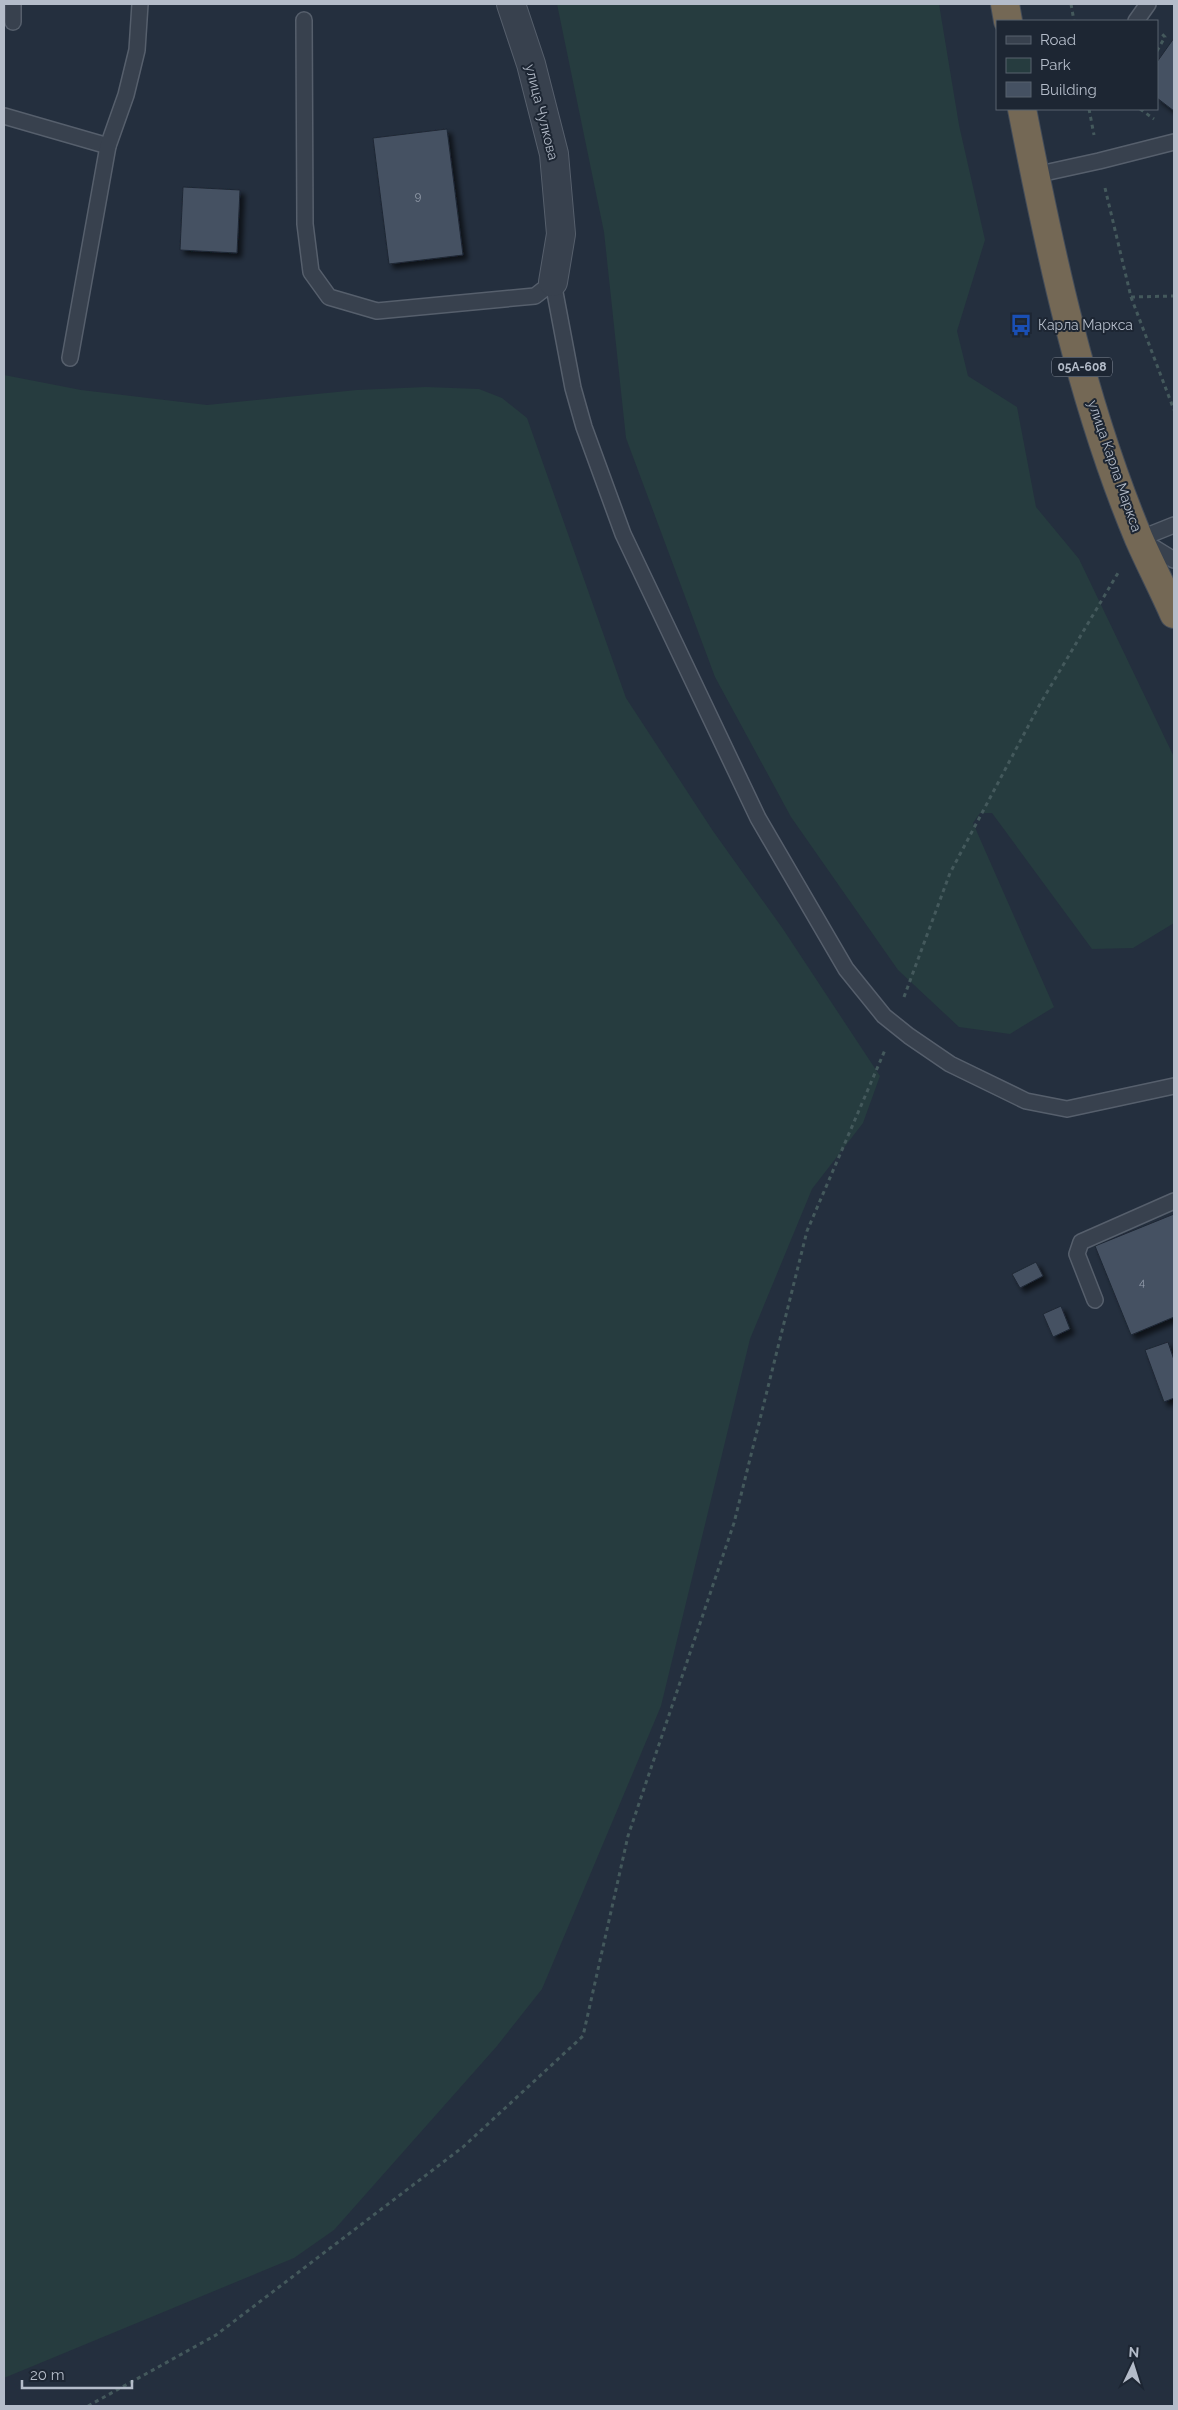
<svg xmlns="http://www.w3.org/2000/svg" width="1178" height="2410" viewBox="0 0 1178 2410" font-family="Raleway,sans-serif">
<defs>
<filter id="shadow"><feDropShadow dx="4.5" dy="4.5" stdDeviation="2.5" flood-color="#0009"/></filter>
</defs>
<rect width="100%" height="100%" fill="#242f3e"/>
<g fill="#263c3f">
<polygon points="557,4 939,4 959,125 985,240 957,331 968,376 1017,407 1036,507 1079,559 1174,757 1174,923 1133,948 1092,949 992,813 980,813 973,823 1054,1007 1010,1034 959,1027 898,970 791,817 715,677 626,438 604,232"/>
<polygon points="4,375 81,390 207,405 357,390 426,387 479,389 502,398 527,418 626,698 713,831 783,929 880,1076 863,1123 812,1189 750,1339 661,1706 542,1989 497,2046 334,2230 294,2258 4,2378"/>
</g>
<g fill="#455162" stroke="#1f2835" filter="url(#shadow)">
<polygon points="1174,38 1174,111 1157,98 1157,62"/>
<polygon points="447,129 463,255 389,264 373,138"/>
<polygon points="183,187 240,190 237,253 180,250"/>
<polygon points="1174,1214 1174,1317 1131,1335 1095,1246"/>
<polygon points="1036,1262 1043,1276 1020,1288 1012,1274"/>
<polygon points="1061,1306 1070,1329 1053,1337 1043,1314"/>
<polygon points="1168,1342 1174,1360 1174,1398 1164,1402 1145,1350"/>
</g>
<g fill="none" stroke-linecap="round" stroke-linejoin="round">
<g stroke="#565f6c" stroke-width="18">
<g id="lane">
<polyline points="13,4 13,22"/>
<polyline points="304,20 305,224 311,272 329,297 377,311 535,296 553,282 573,388 584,427 623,534 758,818 846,969 884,1016 909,1036 950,1064 1026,1101 1067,1109 1174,1086"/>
<polyline points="1136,21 1148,4"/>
<polyline points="4,116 108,146"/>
<polyline points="1035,175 1099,161 1174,142"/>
<polyline points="70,358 108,146 126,95 137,50 140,4"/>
<polyline points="1139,539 1174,525"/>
<polyline points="1143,541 1174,560"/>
<polyline points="1095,1300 1077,1254 1081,1242 1174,1201"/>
</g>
</g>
<g stroke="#565f6c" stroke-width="30">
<polyline id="street" points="511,4 531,64 554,154 561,234 553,282"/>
</g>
<g stroke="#434c59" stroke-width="30">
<g id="highway">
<polyline points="1005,4 1008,21"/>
<path d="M1022,109c28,144 60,294 117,430 11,25 24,50 35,75"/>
</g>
</g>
<g stroke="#44595c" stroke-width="3" stroke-dasharray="4 4" stroke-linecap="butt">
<polyline points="1071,4 1074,21"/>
<polyline points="1157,51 1165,37 1161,33"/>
<polyline points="1089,109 1094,135"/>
<polyline points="1140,109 1154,119"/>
<polyline points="1105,188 1131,297 1174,410"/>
<polyline points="1131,297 1174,296"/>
<polyline points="904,997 950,873 1040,704 1118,573"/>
<polyline points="88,2406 216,2335 463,2147 583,2036 628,1836 734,1523 807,1231 885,1050"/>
</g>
<use href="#lane" stroke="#38414e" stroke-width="15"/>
<use href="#street" stroke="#38414e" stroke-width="28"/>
<use href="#highway" stroke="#746855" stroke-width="28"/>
</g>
<defs>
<g id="bus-bare" transform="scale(1.725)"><path d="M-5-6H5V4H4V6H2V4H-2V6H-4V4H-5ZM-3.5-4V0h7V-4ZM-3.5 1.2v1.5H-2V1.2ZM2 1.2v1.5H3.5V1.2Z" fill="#1a4fb4" stroke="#1d2633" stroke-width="2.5" paint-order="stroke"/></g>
</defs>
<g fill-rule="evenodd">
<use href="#bus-bare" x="1021" y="325"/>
</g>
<g text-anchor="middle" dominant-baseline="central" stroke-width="4" stroke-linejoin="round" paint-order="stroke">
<g font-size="11" fill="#98a1af">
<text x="418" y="196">9</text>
<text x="1142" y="1282">4</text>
</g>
<rect fill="#1d2633" stroke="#878f9c" stroke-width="1" x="1052" y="357.5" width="60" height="19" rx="4"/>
<g font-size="12" font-weight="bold" fill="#b4bcc9">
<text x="1082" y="367">05А-608</text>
</g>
<g font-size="14" fill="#b4bcc9" stroke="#1d2633">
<text transform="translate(542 112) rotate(76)">улица Чулкова</text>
<text transform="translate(1115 466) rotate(71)">улица Карла Маркса</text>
</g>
<g font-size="14" fill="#b4bcc9" stroke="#1d2633" text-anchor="start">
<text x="1038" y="325">Карла Маркса</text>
</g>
</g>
<rect width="1178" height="2410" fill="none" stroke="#b4bcc9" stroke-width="10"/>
<rect x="996" y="20" width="162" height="90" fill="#1d2633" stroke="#59626f"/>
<rect x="1006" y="36" width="25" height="8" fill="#38414e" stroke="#59626f"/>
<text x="1040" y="45" font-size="15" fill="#b4bcc9">Road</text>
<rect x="1006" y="58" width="25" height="15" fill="#263c3f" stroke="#59626f"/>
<text x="1040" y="70" font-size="15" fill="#b4bcc9">Park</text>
<rect x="1006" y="82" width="25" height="15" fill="#455162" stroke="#59626f"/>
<text x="1040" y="95" font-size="15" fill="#b4bcc9">Building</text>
<g transform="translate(1133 2365) rotate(4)" stroke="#1d2633" stroke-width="4" paint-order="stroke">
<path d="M0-4L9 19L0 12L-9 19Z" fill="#b4bcc9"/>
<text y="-8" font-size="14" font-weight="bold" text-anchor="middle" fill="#b4bcc9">N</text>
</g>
<path d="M22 2380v8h110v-8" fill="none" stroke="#b4bcc9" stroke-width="2.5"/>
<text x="30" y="2380" font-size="15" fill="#b4bcc9" stroke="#1d2633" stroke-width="4" paint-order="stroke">20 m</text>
</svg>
